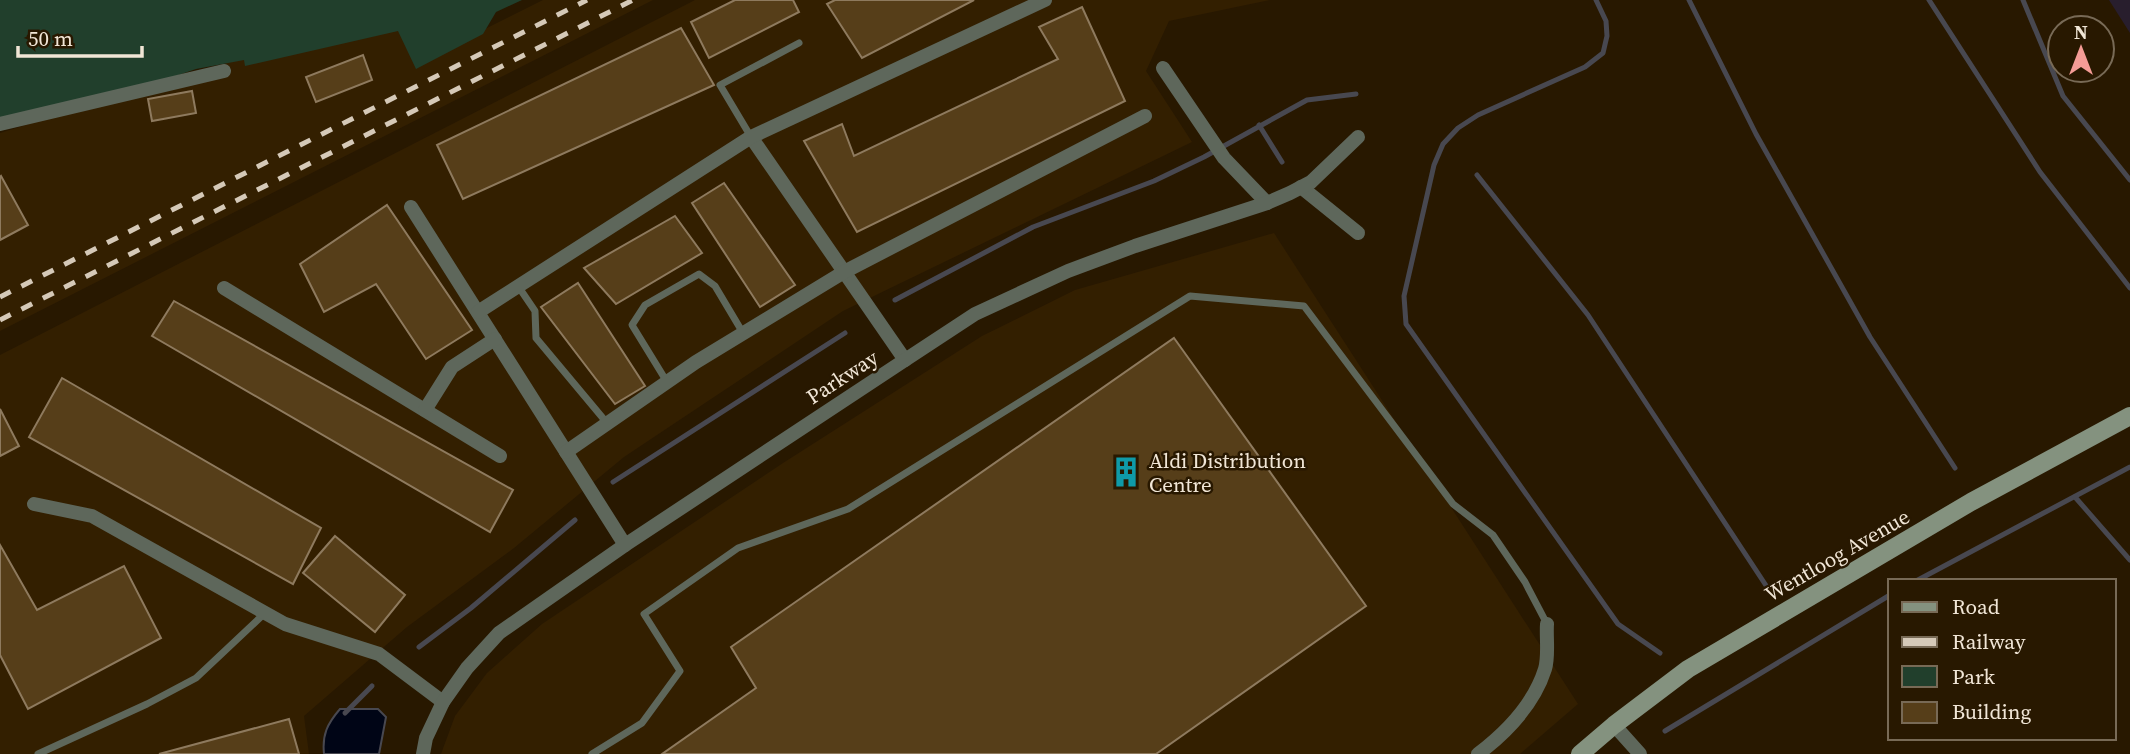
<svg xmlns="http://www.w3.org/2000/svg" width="2130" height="754" viewBox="0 0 2130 754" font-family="'Source Serif 4',serif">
<rect width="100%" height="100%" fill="#281800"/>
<polygon fill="#281e2d" points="2109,0 2130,0 2130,33"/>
<g fill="#331f00">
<polygon points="543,0 653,0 0,331 0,133 249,56 400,29 415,64"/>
<polygon points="695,0 1270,0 1169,21 1146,71 1192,142 843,311 624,457 514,548 407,627 304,716 309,754 0,754 0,355"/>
<polygon points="1274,233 1578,704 1520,754 441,754 455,716 487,673 542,624 783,463 982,336 1075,290"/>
</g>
<polygon fill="#213f2c" points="0,0 522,0 496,12 483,34 416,69 398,31 245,66 244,60 196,69 158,82 0,118"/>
<path fill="#000516" stroke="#484850" stroke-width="2" d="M340,709h38l8,8 -7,37h-55c-2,-19 3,-30 16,-45z"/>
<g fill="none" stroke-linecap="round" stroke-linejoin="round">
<g stroke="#484850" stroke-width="5">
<polyline points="1596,0 1606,21 1607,36 1603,53 1585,67 1478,115 1458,128 1443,144 1434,165 1404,296 1406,324 1618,624 1660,653"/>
<polyline points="1689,0 1756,134 1870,337 1955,468"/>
<polyline points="1929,0 2040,172 2130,288"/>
<polyline points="2023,0 2063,96 2130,180"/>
<polyline points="1259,125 1282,162"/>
<polyline points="1477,175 1588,315 1767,587"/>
<polyline points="895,300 1033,227 1154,181 1204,157 1307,100 1356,94"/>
<polyline points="613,482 845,333"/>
<polyline points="2075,497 2130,560"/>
<polyline points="1916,581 2130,467"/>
<polyline points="419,647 471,608 575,520"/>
<polyline points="345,713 372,686"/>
<polyline points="1665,731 1890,595"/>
</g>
</g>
<g fill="#563e19" stroke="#8e7a5e" stroke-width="2">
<polygon points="735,0 793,0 799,12 709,58 691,22"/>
<polygon points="835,0 974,0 862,58 827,4"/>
<polygon points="1082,7 1125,101 857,232 804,141 842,124 854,156 1058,59 1039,27"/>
<polygon points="681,28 714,85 463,199 437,145"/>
<polygon points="363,55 372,80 316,102 306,77"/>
<polygon points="192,91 196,113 152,121 148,99"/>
<polygon points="1,176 28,225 0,240 0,177"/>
<polygon points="724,183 795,285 760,307 692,203"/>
<polygon points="387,205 472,330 426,359 376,284 324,312 300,264"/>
<polygon points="675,216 702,253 616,304 584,268"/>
<polygon points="578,283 645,386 615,404 541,307"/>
<polygon points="174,301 513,490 490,532 152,336"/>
<polygon points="1174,338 1366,606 1156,754 662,754 756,688 731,647"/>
<polygon points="62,378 321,528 293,584 29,437"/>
<polygon points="0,409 19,446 0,456"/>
<polygon points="335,536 405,595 375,632 303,573"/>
<polygon points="0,545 37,610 124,566 161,638 28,709 0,655"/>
<polygon points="289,719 299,754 159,754"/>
</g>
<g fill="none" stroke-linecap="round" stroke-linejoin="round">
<g stroke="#5e675b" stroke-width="7">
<polyline points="751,137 720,85 799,43"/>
<polyline points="518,286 535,311 536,338 607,423"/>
<polyline points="667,382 632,325 645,305 699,274 715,286 743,333"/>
<polyline points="38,754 147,704 196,678 265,613"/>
<polyline points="592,754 642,723 680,671 644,614 738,548 848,509 1190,296 1304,306 1453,504 1493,535 1525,582 1547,624"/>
</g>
<g stroke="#5e675b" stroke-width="14">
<polyline points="1163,68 1224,158 1267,203"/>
<polyline points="0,124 224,71"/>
<polyline points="751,137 905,360"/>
<polyline points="1301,187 1358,233"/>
<polyline points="411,207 625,545"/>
<polyline points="224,288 500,456"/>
<polyline points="478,312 751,137 1045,0"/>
<polyline points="425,410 452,367 495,339"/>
<polyline points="566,452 696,362 844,272 1145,116"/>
<polyline points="34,504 92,516 285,624 379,654 443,702"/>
<polyline points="1614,725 1640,754"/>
<polyline points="423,754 426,738 443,702 467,668 499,633 625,545 905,360 975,314 1068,271 1135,246 1267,203 1290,193 1311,182 1358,137"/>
<path d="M1478,754c29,-22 56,-50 67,-85 4,-13 1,-31 2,-45"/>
</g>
<polyline stroke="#84927f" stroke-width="18" points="1580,754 1614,725 1688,669 1971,502 2130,416"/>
<g stroke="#d5c9b8" stroke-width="5" stroke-dasharray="12 12" stroke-linecap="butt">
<polyline points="0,297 587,0"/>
<polyline points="0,320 633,0"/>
</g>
</g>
<defs>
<g id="building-bare" transform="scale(2.415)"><path d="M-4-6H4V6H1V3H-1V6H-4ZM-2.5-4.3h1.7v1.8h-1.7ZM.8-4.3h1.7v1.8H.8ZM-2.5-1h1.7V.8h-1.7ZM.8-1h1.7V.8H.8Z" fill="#0f9aa8" stroke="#281800" stroke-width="2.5" paint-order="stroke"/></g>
</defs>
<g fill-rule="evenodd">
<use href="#building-bare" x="1126" y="472"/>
</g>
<g text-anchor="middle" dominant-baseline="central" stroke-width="5" stroke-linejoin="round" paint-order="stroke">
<g font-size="21" fill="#f1e6d6" stroke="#281800">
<text transform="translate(842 377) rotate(-33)">Parkway</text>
<text transform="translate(1837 555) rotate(-30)">Wentloog Avenue</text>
</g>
<g font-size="21" fill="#f1e6d6" stroke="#281800" text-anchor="start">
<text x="1149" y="460">Aldi Distribution<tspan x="1149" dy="24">Centre</tspan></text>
</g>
</g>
<rect x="1888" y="579" width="228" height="161" fill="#281800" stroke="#786a56" stroke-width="2"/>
<rect x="1902" y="602" width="35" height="10" fill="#84927f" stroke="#786a56" stroke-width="2"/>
<text x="1952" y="614" font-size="21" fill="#f1e6d6">Road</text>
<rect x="1902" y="637" width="35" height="10" fill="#d5c9b8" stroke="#786a56" stroke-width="2"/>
<text x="1952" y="649" font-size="21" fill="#f1e6d6">Railway</text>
<rect x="1902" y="666" width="35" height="21" fill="#213f2c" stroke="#786a56" stroke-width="2"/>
<text x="1952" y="684" font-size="21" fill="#f1e6d6">Park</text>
<rect x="1902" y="702" width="35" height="21" fill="#563e19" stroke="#786a56" stroke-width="2"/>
<text x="1952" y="719" font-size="21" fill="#f1e6d6">Building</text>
<g transform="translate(2081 49)"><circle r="33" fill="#281800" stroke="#786a56" stroke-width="2"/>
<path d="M0-5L12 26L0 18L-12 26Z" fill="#f59c96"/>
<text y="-10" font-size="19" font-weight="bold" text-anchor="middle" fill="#f1e6d6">N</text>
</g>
<path d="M18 46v10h124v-10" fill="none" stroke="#f1e6d6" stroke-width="3.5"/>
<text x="28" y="46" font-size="21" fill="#f1e6d6" stroke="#281800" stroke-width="5" paint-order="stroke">50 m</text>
</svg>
